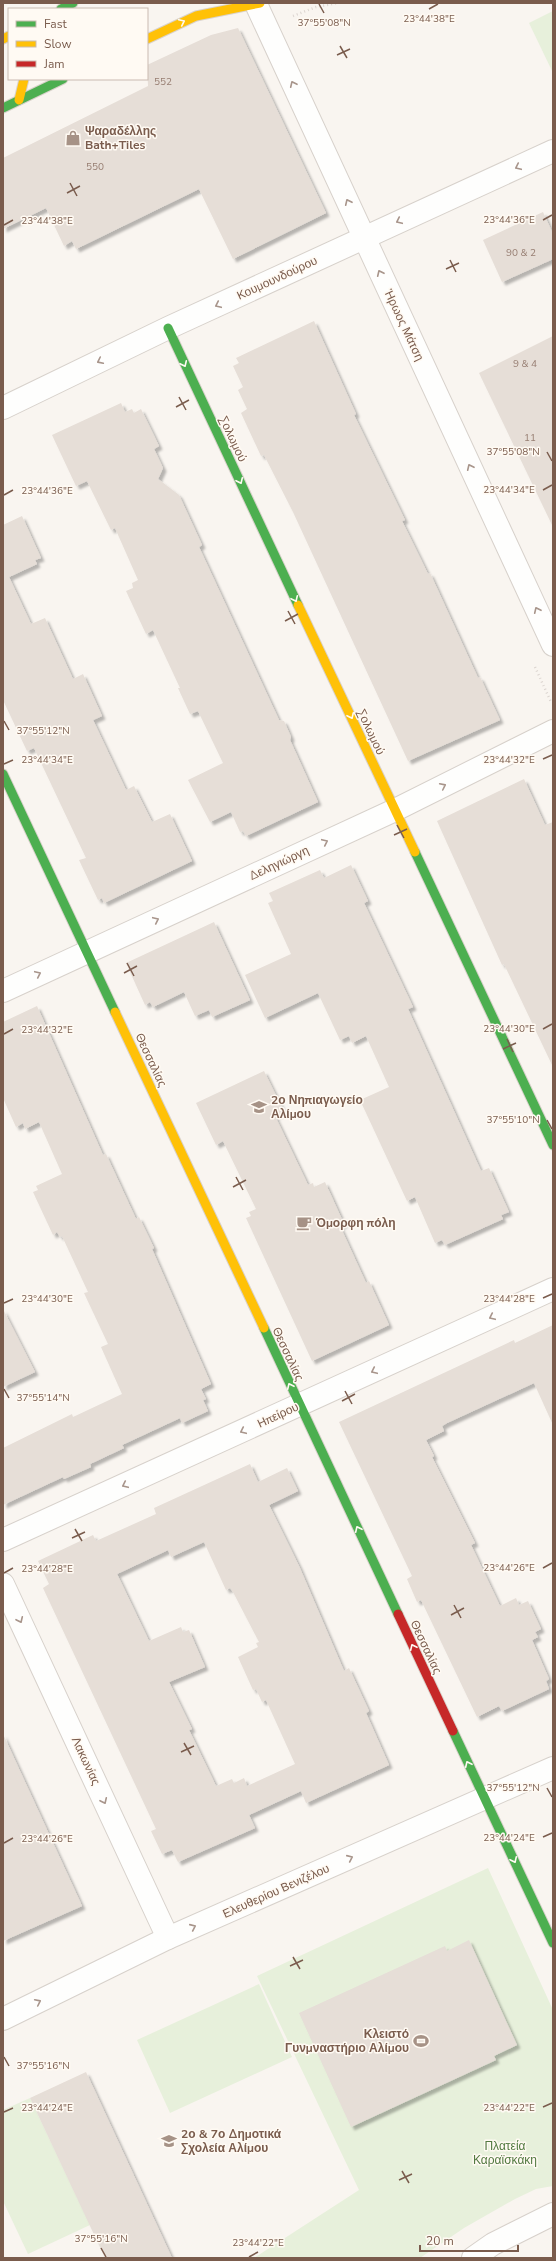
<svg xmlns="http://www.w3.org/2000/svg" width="556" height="2261" viewBox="0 0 556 2261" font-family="'Nunito Sans',sans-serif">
<defs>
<filter id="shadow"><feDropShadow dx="3.5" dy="3.5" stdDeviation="1" flood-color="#0004"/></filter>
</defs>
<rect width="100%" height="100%" fill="#f9f5f0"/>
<g fill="#e7f0db">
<polygon points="553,11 553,73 529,23"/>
<polygon points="488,1868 553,2010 553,2186 536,2189 515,2199 464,2228 420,2258 254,2258 359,2190 257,1976"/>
<polygon points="259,1984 292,2057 170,2113 137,2040"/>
<polygon points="30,2098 90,2225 28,2254 3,2201 3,2110"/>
</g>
<g fill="#e6ded7" fill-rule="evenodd" filter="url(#shadow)">
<polygon points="238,28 326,213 233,259 199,189 76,249 72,241 64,246 46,208 3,229 3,158 148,86 147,65 211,35"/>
<polygon points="543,212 553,234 553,259 502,282 483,240"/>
<polygon points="314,321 356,414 354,415 405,520 402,521 428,574 430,573 478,678 480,677 500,720 408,761 293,512 264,455 261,456 241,413 247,409 238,390 243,387 233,366 239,363 236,358"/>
<polygon points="553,336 553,527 479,373"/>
<polygon points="121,403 125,412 132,409 134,413 141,409 159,446 154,449 163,468 158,479 179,495 202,545 199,547 272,705 279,720 284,721 291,737 290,740 318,802 246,836 243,831 240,832 231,812 210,822 188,780 223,763 198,711 190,714 178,688 180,688 153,630 146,634 126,591 133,588 132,583 138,580 115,528 111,530 87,481 76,486 52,435"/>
<polygon points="22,516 41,558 35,560 37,564 9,577 31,624 45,618 73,679 83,674 102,716 93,720 126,790 134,786 152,822 170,814 192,861 104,903 102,898 98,900 79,860 86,858 34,748 27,751 3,700 3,525"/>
<polygon points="524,779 545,825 553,822 553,1067 504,964 502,965 437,821"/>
<polygon points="351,865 368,901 364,903 413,1007 408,1009 481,1171 489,1168 509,1212 501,1215 503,1219 445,1245 442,1240 435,1243 415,1197 407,1201 360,1100 389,1087 366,1036 352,1043 349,1036 340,1040 318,993 265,1018 245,975 291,954 268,903 273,901 269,893 320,870 324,878"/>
<polygon points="214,922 250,1000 212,1017 209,1010 195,1016 184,992 153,1007 150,1002 145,1005 126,963"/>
<polygon points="37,1006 103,1155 106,1154 136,1219 139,1217 154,1248 152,1249 211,1384 201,1389 206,1399 203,1400 208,1411 182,1423 180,1418 122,1445 124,1448 90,1464 91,1467 64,1479 63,1477 3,1505 3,1448 72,1414 73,1417 122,1394 101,1347 108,1344 84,1293 88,1292 62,1236 60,1237 57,1232 53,1235 33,1192 38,1190 36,1186 62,1174 39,1122 25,1129 23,1123 16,1127 3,1098 3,1022"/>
<polygon points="264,1071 284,1112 275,1116 308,1185 313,1183 314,1187 325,1182 344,1224 340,1226 366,1283 369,1281 389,1325 312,1361 246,1218 251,1216 249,1212 256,1209 223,1141 216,1145 196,1103"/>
<polygon points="3,1309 35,1372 3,1387"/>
<polygon points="553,1325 553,1425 534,1383 447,1423 442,1426 444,1431 426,1440 434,1456 432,1457 475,1543 471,1545 500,1606 516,1598 519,1605 528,1601 541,1629 535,1632 538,1637 532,1640 549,1679 546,1681 549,1689 502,1711 499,1706 477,1717 421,1600 417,1602 407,1579 412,1576 339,1422 514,1340 515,1343"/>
<path d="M250,1464l8,18 29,-14 11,23 -29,14 30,61 45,105 5,-3 20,43 -3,2 23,52 -83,38 -5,-12 -52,24 6,13 -77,34 -6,-12 -10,4 -11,-23 5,-2 -113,-241 6,-4 -11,-23 55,-26 3,6 60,-27 -2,-6zM204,1542l22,48 4,-2 3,4 26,50 -3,1 2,4 -20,10 15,33 3,-1 6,13 4,-2 29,64 -48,22 -3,-8 -10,5 -2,-4 -16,7 -27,-56 3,-1 -23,-47 36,-15 -16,-37 -6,2 -2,-5 -32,14 -32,-67 51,-24 3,7z"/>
<polygon points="3,1734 82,1906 3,1941"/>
<polygon points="469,1940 517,2045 494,2056 496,2060 351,2127 299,2013 445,1946 447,1951"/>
<polygon points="86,2072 172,2258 105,2258 30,2098"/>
</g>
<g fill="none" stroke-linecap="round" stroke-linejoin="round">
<g stroke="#d7d1cb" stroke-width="24">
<g id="street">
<polyline points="256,4 553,645"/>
<polyline points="3,408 168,328 553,151"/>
<polyline points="3,991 395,810 553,731"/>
<polyline points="3,1540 553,1289"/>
<polyline points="3,1584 168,1938"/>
<polyline points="3,2019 168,1938 553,1768"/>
<polyline points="473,2258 493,2244 553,2214"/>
</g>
</g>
<g stroke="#d9d2cb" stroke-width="11">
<g id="fast">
<polyline points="61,9 73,3"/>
<polyline points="3,108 63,79"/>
<polyline points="168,328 298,605"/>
<polyline points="3,774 115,1012"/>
<polyline points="415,852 553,1145"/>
<polyline points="264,1328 398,1614"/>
<polyline points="453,1731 553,1943"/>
</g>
</g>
<g stroke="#d9d2cb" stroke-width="11">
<g id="slow">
<polyline points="3,39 9,36"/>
<polyline points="147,39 196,16 260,3"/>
<polyline points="19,100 24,79"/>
<polyline points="298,605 415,852"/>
<polyline points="115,1012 264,1328"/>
</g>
</g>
<g stroke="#d9d2cb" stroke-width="11">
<polyline id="jam" points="398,1614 453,1731"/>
</g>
<g stroke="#dcd5d0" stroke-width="2.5" stroke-dasharray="1 3" stroke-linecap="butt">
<polyline points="293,16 316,7 338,3"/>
<polyline points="535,667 551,702"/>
</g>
<use href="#street" stroke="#fefefd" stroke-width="22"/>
<use href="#fast" stroke="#4caf50" stroke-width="9"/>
<use href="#slow" stroke="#ffc107" stroke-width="9"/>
<use href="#jam" stroke="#c62828" stroke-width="9"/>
</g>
<defs><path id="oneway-chevron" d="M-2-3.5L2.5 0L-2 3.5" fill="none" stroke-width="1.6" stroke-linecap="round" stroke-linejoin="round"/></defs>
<g stroke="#fffaf3">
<use href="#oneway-chevron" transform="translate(182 22) rotate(-25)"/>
<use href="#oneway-chevron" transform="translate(184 364) rotate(65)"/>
<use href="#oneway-chevron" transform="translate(240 481) rotate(65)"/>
<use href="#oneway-chevron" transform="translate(295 599) rotate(65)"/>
<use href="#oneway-chevron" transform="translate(351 716) rotate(65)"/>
<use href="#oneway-chevron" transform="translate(290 1386) rotate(-115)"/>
<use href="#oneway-chevron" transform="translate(358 1529) rotate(-115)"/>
<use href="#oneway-chevron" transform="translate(413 1647) rotate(-115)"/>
<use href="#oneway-chevron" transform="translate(468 1764) rotate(-115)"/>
<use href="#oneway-chevron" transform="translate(514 1860) rotate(65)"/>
</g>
<g stroke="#a8958b">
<use href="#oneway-chevron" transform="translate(293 84) rotate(-115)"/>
<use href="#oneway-chevron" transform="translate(518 167) rotate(155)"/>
<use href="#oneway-chevron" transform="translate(348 202) rotate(-115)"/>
<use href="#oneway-chevron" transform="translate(399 221) rotate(155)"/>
<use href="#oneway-chevron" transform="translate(380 273) rotate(-115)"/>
<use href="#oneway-chevron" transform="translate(218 305) rotate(155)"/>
<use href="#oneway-chevron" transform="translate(100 361) rotate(154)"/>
<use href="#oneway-chevron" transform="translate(470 467) rotate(-115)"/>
<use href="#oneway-chevron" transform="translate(537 610) rotate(-115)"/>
<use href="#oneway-chevron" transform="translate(443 786) rotate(-26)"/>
<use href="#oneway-chevron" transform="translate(325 842) rotate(-25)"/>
<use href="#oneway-chevron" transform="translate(156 920) rotate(-25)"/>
<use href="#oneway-chevron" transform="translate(38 974) rotate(-25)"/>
<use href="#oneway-chevron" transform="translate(492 1317) rotate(155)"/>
<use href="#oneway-chevron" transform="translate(374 1371) rotate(155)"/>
<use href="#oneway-chevron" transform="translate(243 1431) rotate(155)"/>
<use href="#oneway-chevron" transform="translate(125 1485) rotate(155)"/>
<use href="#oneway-chevron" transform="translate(20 1620) rotate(65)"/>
<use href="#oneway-chevron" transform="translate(104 1801) rotate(65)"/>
<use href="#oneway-chevron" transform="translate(350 1858) rotate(-24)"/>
<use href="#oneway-chevron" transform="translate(193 1927) rotate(-24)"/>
<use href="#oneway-chevron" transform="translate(38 2002) rotate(-26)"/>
</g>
<path fill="none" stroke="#7a5c4d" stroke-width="1.5" d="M319,4l5,9M429,9l9,-5M340,46l7,12M337,55l13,-6M70,183l7,13M67,193l13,-7M543,220l9,-5M4,225l9,-5M450,260l6,12M446,269l13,-6M179,397l7,13M176,407l13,-7M547,452l5,9M543,490l9,-5M4,495l9,-5M288,611l7,13M285,621l13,-7M4,721l5,9M543,759l9,-4M4,764l9,-4M397,825l7,13M394,835l13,-6M127,963l7,13M124,973l13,-7M543,1029l9,-5M4,1034l9,-5M507,1039l6,13M503,1049l13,-6M547,1120l5,9M236,1177l7,13M233,1187l13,-7M543,1298l9,-4M4,1303l9,-4M4,1389l5,9M345,1391l7,13M342,1401l13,-7M75,1529l7,12M72,1538l13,-6M543,1568l9,-5M4,1573l9,-5M454,1605l7,13M451,1615l13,-7M184,1743l7,12M181,1752l13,-6M547,1788l5,9M543,1837l9,-4M4,1843l9,-5M293,1957l7,12M290,1966l13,-6M4,2057l5,9M543,2107l9,-4M4,2112l9,-4M402,2171l7,12M399,2180l13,-6M101,2248l5,9M249,2257l9,-5"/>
<defs>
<g id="shop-bare" transform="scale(1.2)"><path d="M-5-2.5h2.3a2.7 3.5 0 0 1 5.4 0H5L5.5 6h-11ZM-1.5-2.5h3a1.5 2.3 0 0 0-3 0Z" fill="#a69286" stroke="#fffaf3" stroke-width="2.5" paint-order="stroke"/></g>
<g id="school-bare" transform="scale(1.2)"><path d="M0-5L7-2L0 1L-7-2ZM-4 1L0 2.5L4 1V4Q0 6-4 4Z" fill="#a69286" stroke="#fffaf3" stroke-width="2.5" paint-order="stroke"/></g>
<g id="cafe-bare" transform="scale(1.2)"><path d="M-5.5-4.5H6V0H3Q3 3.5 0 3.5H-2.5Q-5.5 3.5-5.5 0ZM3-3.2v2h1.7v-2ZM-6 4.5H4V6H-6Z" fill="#a69286" stroke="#fffaf3" stroke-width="2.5" paint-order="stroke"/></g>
<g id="stadium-bare" transform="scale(1.2)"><path d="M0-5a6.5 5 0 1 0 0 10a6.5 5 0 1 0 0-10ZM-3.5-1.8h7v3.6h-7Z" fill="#a69286" stroke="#fffaf3" stroke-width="2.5" paint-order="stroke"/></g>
</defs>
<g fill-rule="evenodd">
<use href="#shop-bare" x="73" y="138"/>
<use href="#school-bare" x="259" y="1107"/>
<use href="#cafe-bare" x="304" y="1223"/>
<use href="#stadium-bare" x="421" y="2041"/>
<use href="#school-bare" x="169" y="2141"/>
</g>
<g text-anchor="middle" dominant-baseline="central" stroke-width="3" stroke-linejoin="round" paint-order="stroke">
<g font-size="10" fill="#977e72">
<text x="163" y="82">552</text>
<text x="95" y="167">550</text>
<text x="521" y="253">90 &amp; 2</text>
<text x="525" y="364">9 &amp; 4</text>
<text x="530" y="438">11</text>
</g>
<g font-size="12" font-weight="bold" fill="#7a5c4d" stroke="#fffaf3" text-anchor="start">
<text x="85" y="131">Ψαραδέλλης<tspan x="85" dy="14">Bath+Tiles</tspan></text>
<text x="271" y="1100">2ο Νηπιαγωγείο<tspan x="271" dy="14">Αλίμου</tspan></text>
<text x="316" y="1223">Όμορφη πόλη</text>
<text x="409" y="2034" text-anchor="end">Κλειστό<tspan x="409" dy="14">Γυνμναστήριο Αλίμου</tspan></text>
<text x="181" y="2134">2ο &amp; 7ο Δημοτικά<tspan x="181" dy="14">Σχολεία Αλίμου</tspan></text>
</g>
<g font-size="12" fill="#7a5c4d" stroke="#fffaf3">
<text transform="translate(277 278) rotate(-25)">Κουμουνδούρου</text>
<text transform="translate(404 325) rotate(65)">Ήρωος Μάτση</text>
<text transform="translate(233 439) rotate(65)">Σολωμού</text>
<text transform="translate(371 732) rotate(65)">Σολωμού</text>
<text transform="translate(279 863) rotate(-25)">Δεληγιώργη</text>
<text transform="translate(151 1060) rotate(65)">Θεσσαλίας</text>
<text transform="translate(288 1354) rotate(65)">Θεσσαλίας</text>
<text transform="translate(278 1415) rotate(-25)">Ηπείρου</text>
<text transform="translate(426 1647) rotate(65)">Θεσσαλίας</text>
<text transform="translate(86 1761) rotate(65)">Λακωνίας</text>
<text transform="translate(276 1891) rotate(-24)">Ελευθερίου Βενιζέλου</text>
</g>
<g font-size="12" fill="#537a41" stroke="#fffaf3">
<text x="505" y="2146">Πλατεία<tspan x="505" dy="14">Καραϊσκάκη</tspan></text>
</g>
</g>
<g font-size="10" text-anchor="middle" fill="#7a5c4d" stroke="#fffaf3" stroke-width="3" stroke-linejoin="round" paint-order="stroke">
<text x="429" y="22">23°44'38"E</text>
<text x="324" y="26">37°55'08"N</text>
<text x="509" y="223">23°44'36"E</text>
<text x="47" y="224">23°44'38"E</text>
<text x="513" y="455">37°55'08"N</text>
<text x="509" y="493">23°44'34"E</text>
<text x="47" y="494">23°44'36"E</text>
<text x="43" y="734">37°55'12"N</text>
<text x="509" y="763">23°44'32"E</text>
<text x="47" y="763">23°44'34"E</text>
<text x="509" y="1032">23°44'30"E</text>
<text x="47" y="1033">23°44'32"E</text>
<text x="513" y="1123">37°55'10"N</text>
<text x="509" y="1302">23°44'28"E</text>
<text x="47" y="1302">23°44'30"E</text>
<text x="43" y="1401">37°55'14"N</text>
<text x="509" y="1571">23°44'26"E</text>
<text x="47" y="1572">23°44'28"E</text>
<text x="513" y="1791">37°55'12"N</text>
<text x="509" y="1841">23°44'24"E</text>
<text x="47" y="1842">23°44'26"E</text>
<text x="43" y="2069">37°55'16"N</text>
<text x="509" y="2111">23°44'22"E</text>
<text x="47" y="2111">23°44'24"E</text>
<text x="101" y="2242">37°55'16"N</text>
<text x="258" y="2246">23°44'22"E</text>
</g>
<rect width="556" height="2261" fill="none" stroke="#7a5c4d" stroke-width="8"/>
<rect x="8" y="8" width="140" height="72" fill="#fffaf3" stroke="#cabbb1"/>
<rect x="16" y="21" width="20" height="6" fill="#4caf50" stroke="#cabbb1"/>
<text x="44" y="28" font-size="12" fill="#7a5c4d">Fast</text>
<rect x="16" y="41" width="20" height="6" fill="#ffc107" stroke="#cabbb1"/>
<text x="44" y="48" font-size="12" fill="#7a5c4d">Slow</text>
<rect x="16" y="61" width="20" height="6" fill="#c62828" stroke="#cabbb1"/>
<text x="44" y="68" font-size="12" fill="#7a5c4d">Jam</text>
<path d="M420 2245v6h98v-6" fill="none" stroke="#7a5c4d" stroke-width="2"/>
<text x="426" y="2245" font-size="12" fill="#7a5c4d" stroke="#fffaf3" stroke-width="3" paint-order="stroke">20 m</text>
</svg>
